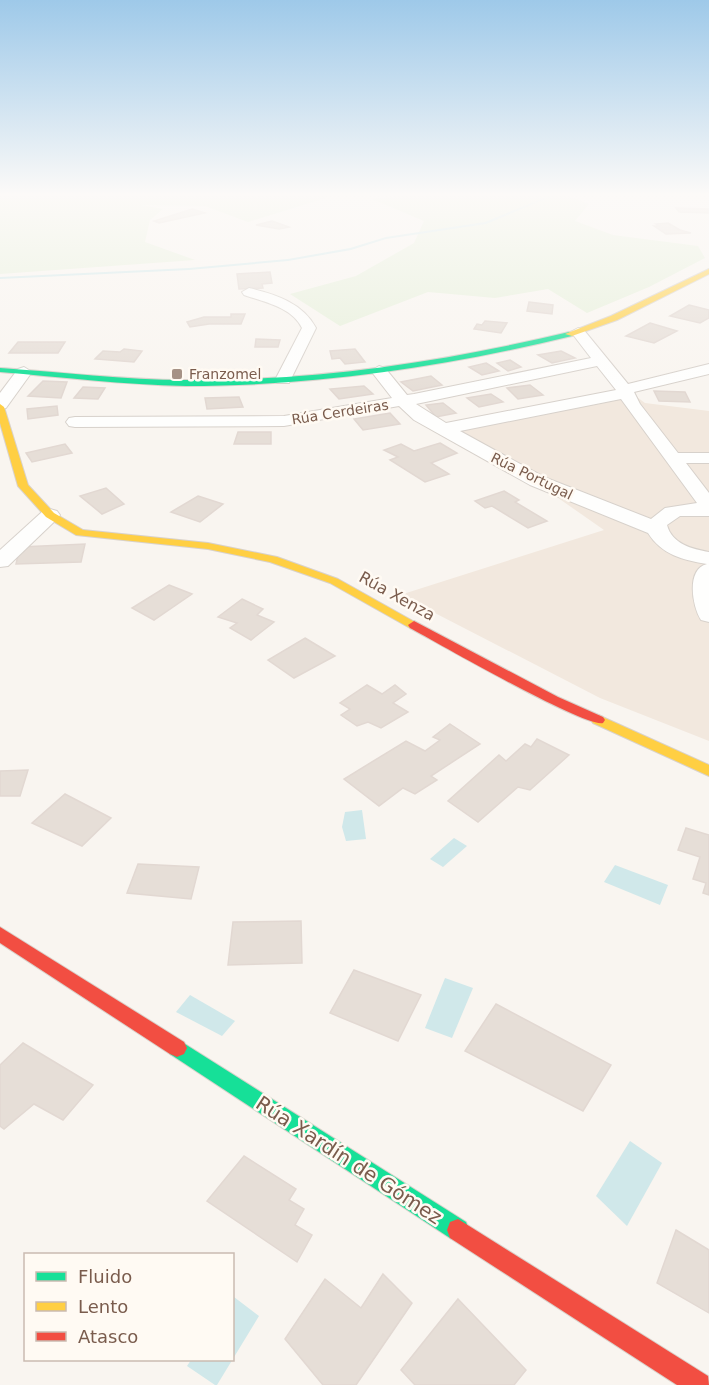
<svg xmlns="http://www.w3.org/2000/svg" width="709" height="1385" viewBox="0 0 709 1385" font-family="'DejaVu Sans',sans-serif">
<rect width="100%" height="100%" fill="#f9f5f0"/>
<polygon fill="#f2e8de" points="626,389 645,403 709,411 709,741 600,698 400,595 604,530 455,426"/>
<g fill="#e7f0db">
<polygon points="0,195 332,196 248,222 205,206 142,205 163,209 150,220 145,242 195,260 0,274"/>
<polygon points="407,195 567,195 589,204 575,221 613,235 698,246 705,258 649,287 587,313 548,289 495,298 428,292 340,326 290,294 356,276 414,243 424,221 372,199"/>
</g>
<g fill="#d0e8ea">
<polygon points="362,810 366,839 346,841 342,827 345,812"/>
<polygon points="454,838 467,846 443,867 430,859"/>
<polygon points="615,865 668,885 660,905 604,882"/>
<polygon points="445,978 473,988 452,1038 425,1028"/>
<polygon points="190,995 235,1021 222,1036 176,1012"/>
<polygon points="630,1141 662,1163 627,1226 596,1196"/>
<polygon points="234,1297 259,1316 217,1385 215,1385 187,1366 191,1360 232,1360 232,1300"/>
</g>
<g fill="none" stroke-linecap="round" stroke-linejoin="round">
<polygon fill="#d0e8ea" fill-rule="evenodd" points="551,195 555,195 486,224 386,239 351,250 288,261 189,270 0,279 0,277 189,268 288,259 350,248 386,237 485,222"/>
</g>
<g fill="#e6ded7" stroke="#e2d8d2" stroke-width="1.5">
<polygon points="676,208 708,209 708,213 679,212"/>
<polygon points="192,209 205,213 159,223 154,221"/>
<polygon points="272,221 289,227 279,229 256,225"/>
<polygon points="668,223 680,230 691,233 666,234 654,226 660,226 656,224"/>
<polygon points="270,272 272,283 262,284 263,288 239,289 237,274"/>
<polygon points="529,302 553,305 552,314 527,311"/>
<polygon points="689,305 709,310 709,318 700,323 670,316"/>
<polygon points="231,314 245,314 241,324 209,324 190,327 187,322 204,317 231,317"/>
<polygon points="485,321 507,323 501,333 474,329 477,324 482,325"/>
<polygon points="650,323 677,331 654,343 626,336"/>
<polygon points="256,339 280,340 278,347 255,347"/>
<polygon points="18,342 65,342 58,353 9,353"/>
<polygon points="124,349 142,351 134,362 95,359 103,351 120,352"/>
<polygon points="355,349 365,362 345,364 340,358 332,359 330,351"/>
<polygon points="561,351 575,358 552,363 538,355"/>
<polygon points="510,360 521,367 508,371 497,363"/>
<polygon points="486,363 499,371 482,375 469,367"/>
<polygon points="431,376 442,385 413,391 401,382"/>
<polygon points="43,381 67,382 61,398 28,396"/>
<polygon points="530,385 543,395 518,399 507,388"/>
<polygon points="364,386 373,394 339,399 330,389"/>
<polygon points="83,387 105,388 98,399 74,398"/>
<polygon points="654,391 685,392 690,402 659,401"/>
<polygon points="491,394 503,402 479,407 467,398"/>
<polygon points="239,397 243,407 207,409 205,398"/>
<polygon points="443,403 456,413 436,417 426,405"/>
<polygon points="57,406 58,415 28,419 27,409"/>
<polygon points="390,413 400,424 363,430 354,419"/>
<polygon points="238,432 271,432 271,444 234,444"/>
<polygon points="440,443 457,453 431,463 449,474 425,482 390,460 398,457 384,450 401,444 414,451"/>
<polygon points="65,444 72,453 32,462 26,453"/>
<polygon points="106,488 124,504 102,514 80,496"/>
<polygon points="504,491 519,500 515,502 547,521 528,528 492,506 485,508 475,501"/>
<polygon points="198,496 223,504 200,522 171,512"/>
<polygon points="85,544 81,562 16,564 20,547"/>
<polygon points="169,585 192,594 154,620 132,608"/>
<polygon points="242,599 263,609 257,615 274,622 251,640 230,628 237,623 218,617"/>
<polygon points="305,638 335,656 294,678 268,660"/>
<polygon points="367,685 382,694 395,685 406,694 393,703 408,712 381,728 368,722 357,726 341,715 350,709 340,703"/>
<polygon points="450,724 480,744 431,776 437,780 415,794 403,788 379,806 344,779 406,741 425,751 440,740 433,737"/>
<polygon points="537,739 569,755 530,790 518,787 478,822 448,801 499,755 506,761 525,744 531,747"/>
<polygon points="28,770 20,796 0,796 0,771"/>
<polygon points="65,794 111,818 82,846 32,823"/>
<polygon points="686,828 709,835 709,895 703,893 706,883 693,879 700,857 678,850"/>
<polygon points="138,864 199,867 191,899 127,893"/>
<polygon points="301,921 302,963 228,965 233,922"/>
<polygon points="354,970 421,995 398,1041 330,1013"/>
<polygon points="496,1004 611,1065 583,1111 465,1051"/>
<polygon points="23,1043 93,1085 63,1120 34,1104 4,1129 0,1126 0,1065"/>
<polygon points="244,1156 296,1189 289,1200 304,1209 295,1225 312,1235 297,1262 207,1201"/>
<polygon points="676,1230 709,1250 709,1313 657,1283"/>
<polygon points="383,1274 412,1303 356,1385 323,1385 285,1339 325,1279 361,1308"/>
<polygon points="458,1299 526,1370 514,1385 415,1385 401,1370"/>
</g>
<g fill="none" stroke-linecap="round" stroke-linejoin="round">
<g stroke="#d7d1cb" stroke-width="2">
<g id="street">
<path d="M249,288c26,6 54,15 67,40l-27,55h-12l-2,-3 27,-52c-10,-21 -38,-26 -58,-33l-2,-3z"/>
<path d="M578,328l5,1 45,55 81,-20v10l-75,18 6,12 38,49h31v10h-23l23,30v23h-29l-13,9c5,19 25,24 42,27v70l-8,-2c-9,-14 -15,-51 6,-56 -24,-4 -45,-9 -59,-31l-118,-48 -116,-65 -15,-14 -115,20 -209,1 -6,-1 -3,-4 3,-4 6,-1 209,-1 108,-18 -21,-27 8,-5 6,2 22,27 7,-1 177,-36 -20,-26zM597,366l19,24 -170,33 -30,-19zM621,399l76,104 -32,5 -14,11 -107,-42 -84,-46z"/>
<polygon points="24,367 32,372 6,408 0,409 0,393 18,369"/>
<polygon points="50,509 57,511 60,515 57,519 8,566 0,567 0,550 43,511"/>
</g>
</g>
<g stroke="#d9d2cb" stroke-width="2">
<g id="fast">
<path d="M569,332l4,2 -1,2c-127,31 -256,50 -386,50 -62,-1 -124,-9 -186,-14v-4c62,4 124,12 186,12 130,1 257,-18 383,-48z"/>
<polygon points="177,1039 466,1222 469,1230 466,1238 458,1241 450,1238 170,1054 167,1048 170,1042"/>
</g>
</g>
<g stroke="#d9d2cb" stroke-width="2">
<g id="slow">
<polygon points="709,269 709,274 617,320 572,336 565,334 611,316"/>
<polygon points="0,404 4,407 28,485 54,513 83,530 208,543 277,557 338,579 420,625 414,629 410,628 330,583 270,562 208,549 76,535 46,517 18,486 0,423"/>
<polygon points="598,715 709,765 709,776 593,723 591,720 593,717"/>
</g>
</g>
<g stroke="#d9d2cb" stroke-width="2">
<g id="jam">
<path d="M414,621l144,76 45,20 2,3 -2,3c-18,5 -167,-81 -193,-95l-2,-3z"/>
<polygon points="0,927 184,1042 187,1048 184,1054 177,1057 170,1054 0,943"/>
<polygon points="458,1219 708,1376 709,1385 677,1385 450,1238 447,1230 450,1222"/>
</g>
</g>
<use href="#street" fill="#fefefd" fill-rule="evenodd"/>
<use href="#fast" fill="#16e098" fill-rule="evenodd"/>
<use href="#slow" fill="#ffcf43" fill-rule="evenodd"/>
<use href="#jam" fill="#f24e42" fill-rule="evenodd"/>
</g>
<linearGradient id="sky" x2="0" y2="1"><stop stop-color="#9ec9e9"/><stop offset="0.5" stop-color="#fcfaf8"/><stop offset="1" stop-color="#fcfaf8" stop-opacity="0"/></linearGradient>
<rect width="709" height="389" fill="url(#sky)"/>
<rect fill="#a69286" stroke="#fffaf3" stroke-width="2" x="171" y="368" width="12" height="12" rx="3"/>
<g text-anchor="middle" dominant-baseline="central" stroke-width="5" stroke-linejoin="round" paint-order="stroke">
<g font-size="14" fill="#7a5c4d" stroke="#fffaf3" text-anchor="start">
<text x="189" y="374">Franzomel</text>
</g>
<g font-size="14" fill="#7a5c4d" stroke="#fffaf3">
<text transform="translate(340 412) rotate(-9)">Rúa Cerdeiras</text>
<text transform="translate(532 476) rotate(26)">Rúa Portugal</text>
</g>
<g font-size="16" fill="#7a5c4d" stroke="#fffaf3">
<text transform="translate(397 596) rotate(29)">Rúa Xenza</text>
</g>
<g font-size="20" fill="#7a5c4d" stroke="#fffaf3">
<text transform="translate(349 1160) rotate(33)">Rúa Xardín de Gómez</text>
</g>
</g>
<rect x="24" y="1253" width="210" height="108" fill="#fffaf3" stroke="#cabbb1" stroke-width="1.5"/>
<rect x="36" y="1272" width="30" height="9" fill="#16e098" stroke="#cabbb1" stroke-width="1.5"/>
<text x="78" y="1283" font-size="18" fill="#7a5c4d">Fluido</text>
<rect x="36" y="1302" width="30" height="9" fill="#ffcf43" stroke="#cabbb1" stroke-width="1.5"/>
<text x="78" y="1313" font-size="18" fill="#7a5c4d">Lento</text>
<rect x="36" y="1332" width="30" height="9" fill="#f24e42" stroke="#cabbb1" stroke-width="1.5"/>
<text x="78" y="1343" font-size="18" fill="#7a5c4d">Atasco</text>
</svg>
